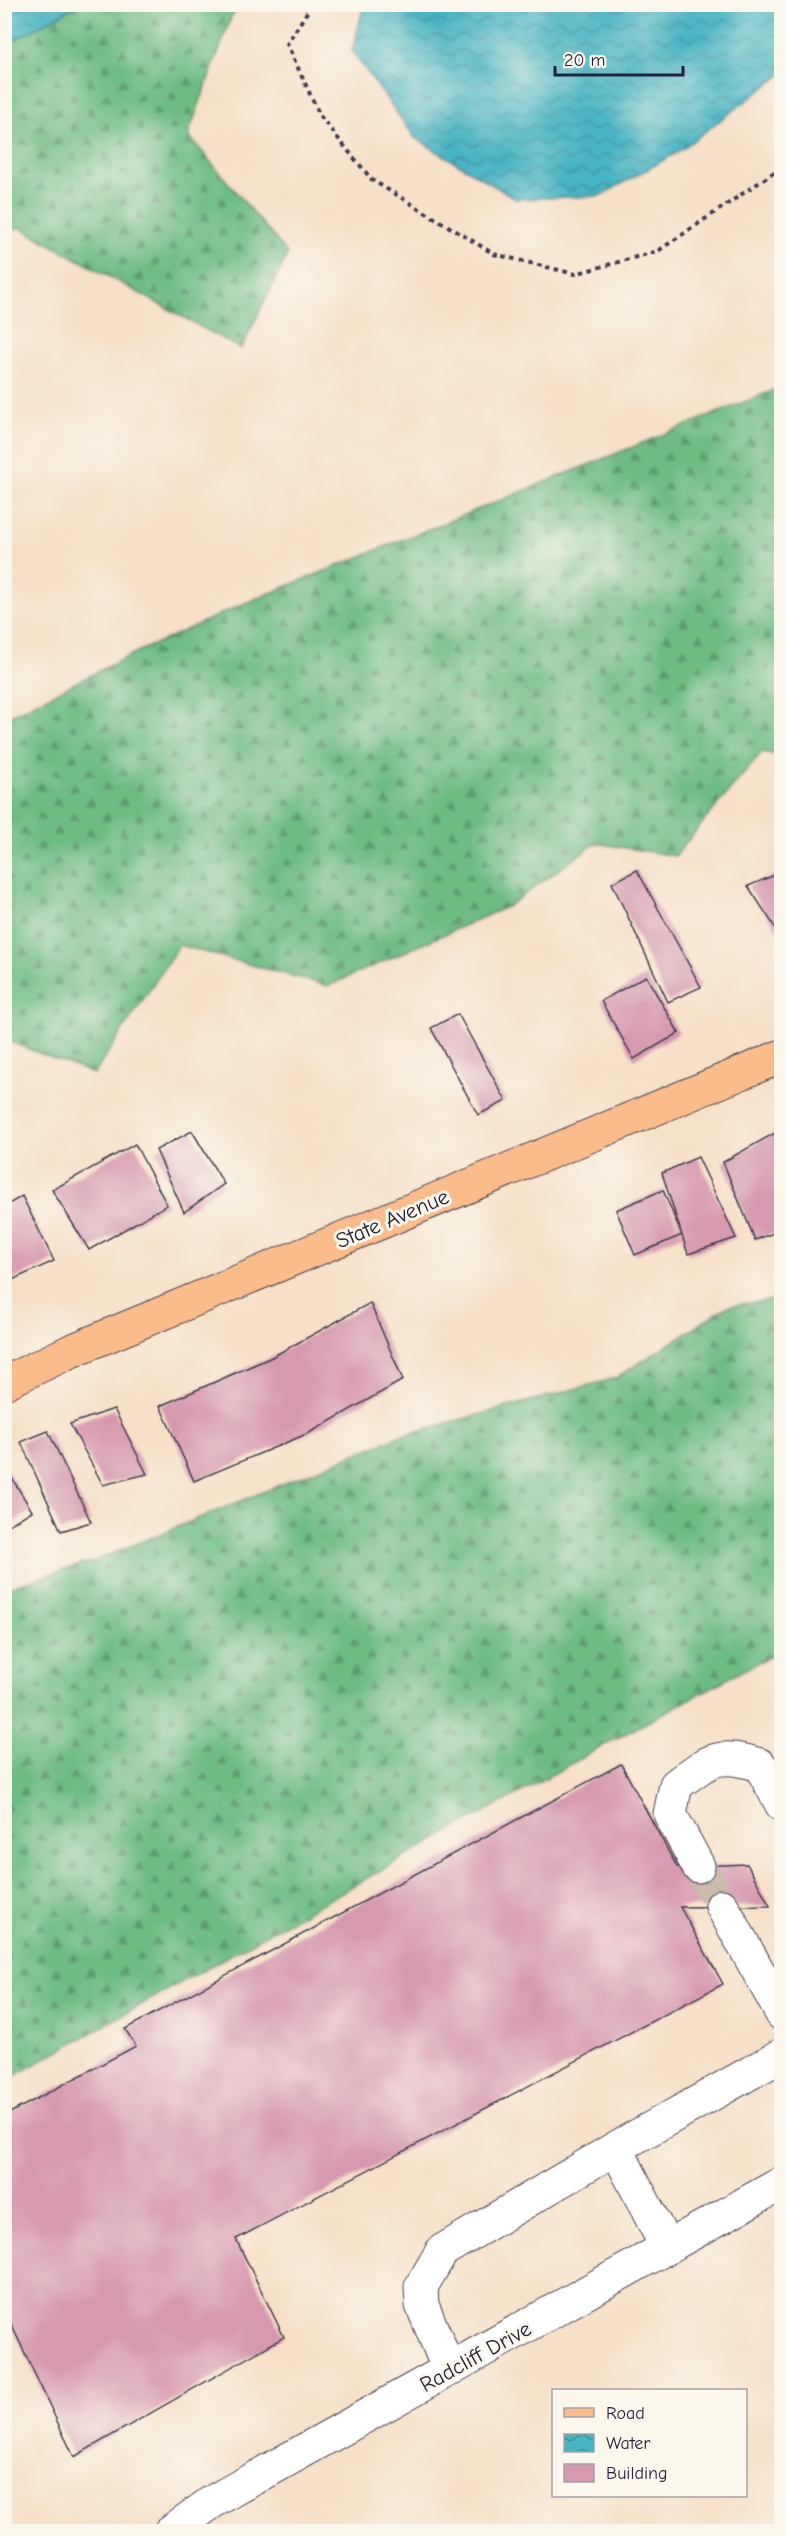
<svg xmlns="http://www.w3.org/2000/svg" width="786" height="2536" font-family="'Comic Neue',sans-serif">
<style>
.forest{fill:url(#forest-firs);stroke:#486e60;stroke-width:1.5}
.water{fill:url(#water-waves);stroke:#346b7e;stroke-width:1.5}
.building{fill:#d699af}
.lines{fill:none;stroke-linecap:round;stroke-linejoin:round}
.minor-tunnel{stroke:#ccbaab;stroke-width:33;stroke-dasharray:33 16;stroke-linecap:butt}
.minor-casing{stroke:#423e50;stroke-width:35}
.major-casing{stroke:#423e50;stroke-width:35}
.path{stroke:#423e50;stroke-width:4;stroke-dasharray:4.5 4.5;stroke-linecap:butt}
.minor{stroke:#fff;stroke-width:33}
.major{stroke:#fabc8b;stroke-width:33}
.labels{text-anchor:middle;stroke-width:6;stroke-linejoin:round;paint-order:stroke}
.street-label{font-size:22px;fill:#22223b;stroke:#fbf7ec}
</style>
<defs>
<pattern id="forest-firs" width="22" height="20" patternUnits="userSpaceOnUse" patternTransform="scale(1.5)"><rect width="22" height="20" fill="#6ebb84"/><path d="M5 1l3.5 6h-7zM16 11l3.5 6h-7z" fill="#5a986d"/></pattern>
<pattern id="water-waves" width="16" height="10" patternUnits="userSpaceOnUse" patternTransform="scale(1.5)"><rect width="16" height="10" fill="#47b4c2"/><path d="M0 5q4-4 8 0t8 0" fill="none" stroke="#3b929f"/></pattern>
</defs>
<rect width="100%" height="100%" fill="#fbf7ec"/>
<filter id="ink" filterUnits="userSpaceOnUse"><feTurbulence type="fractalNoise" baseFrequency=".0167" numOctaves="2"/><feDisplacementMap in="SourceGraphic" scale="12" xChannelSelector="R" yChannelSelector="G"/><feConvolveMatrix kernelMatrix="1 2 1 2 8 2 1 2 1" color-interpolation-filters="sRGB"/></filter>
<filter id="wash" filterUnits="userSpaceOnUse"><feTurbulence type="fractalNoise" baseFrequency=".008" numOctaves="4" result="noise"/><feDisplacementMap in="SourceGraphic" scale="24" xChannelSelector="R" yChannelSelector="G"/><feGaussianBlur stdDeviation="1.35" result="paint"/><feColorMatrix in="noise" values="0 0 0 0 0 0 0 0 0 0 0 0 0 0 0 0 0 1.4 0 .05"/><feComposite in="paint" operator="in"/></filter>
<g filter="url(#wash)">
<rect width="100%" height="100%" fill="#f6e0c7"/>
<!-- forest -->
<path class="forest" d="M78 5H244L232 15 188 135 288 254 241 349 19 227 5 235 4 45Z
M781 387V756L762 752 675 856 596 843 508 906 328 986 179 945 94 1074 5 1040V718L133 654 243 604Z
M781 1299V1650L610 1742 5 2081V1588L97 1560 399 1436 616 1378 728 1306Z"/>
<!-- water -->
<path class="water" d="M5 4H78V5L5 45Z
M364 5H781V75L676 153 600 196 516 199 415 138 352 51Z"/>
<g id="blocks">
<!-- building -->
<path class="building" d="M637 870 701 987 668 1002 612 883Z
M782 872V938L748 886Z
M646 976 679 1033 634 1059 601 1001Z
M458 1014 506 1101 478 1115 431 1028Z
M782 1129V1230L755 1240 723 1162Z
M192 1131 224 1184 184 1212 156 1150Z
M135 1144 167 1205 89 1250 52 1190Z
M698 1157 736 1238 688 1254 662 1173Z
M663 1190 682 1235 635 1255 616 1210Z
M22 1196 54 1261 12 1280 4 1262V1207Z
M370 1303 403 1380 309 1433 194 1481 160 1406 272 1357Z
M114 1409 147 1474 103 1485 70 1424Z
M48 1431 91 1522 61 1531 21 1442Z
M4 1465 32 1511 4 1528Z
M621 1764 677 1867 747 1864 770 1906 680 1907 723 1984 236 2239 284 2337 74 2457 4 2309V2116L136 2046 125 2029Z"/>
</g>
</g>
<g filter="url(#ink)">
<use href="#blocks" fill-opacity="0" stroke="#423e50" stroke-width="1.5"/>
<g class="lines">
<!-- minor-tunnel -->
<path class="minor-tunnel" d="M698 1866 722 1906"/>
<!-- minor casing -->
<g class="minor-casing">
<path id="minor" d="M698 1866 670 1814 676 1785C711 1759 717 1752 760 1765L782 1805
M722 1906 782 2014
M616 2148 667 2248
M449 2370 422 2305 421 2287 442 2251 616 2148 782 2055
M170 2532 212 2502 782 2183"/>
</g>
<!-- major casing -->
<g class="major-casing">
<path id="major" d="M4 1383 71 1351 782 1056"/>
</g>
<!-- path -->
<path class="path" d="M312 4 287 44 320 116 372 180 494 254 575 274 658 251 782 167"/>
<!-- minor -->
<use href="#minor" class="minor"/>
<!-- major -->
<use href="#major" class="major"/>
</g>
</g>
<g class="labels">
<!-- street labels -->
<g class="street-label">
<text transform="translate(392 1218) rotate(-23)" y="8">State Avenue</text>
<text transform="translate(475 2356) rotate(-29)" y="8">Radcliff Drive</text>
</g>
</g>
<!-- margin -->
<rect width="786" height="2536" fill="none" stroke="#fbf7ec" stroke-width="24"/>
<!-- legend -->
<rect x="552" y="2389" width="195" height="108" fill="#fbf7ec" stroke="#a4a2a5" stroke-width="1.5"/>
<rect x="564" y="2408" width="30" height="9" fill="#fabc8b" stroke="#a4a2a5" stroke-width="1.5"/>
<text x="606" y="2419" font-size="18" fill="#22223b">Road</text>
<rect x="564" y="2434" width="30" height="18" fill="url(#water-waves)" stroke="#a4a2a5" stroke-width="1.5"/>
<text x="606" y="2449" font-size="18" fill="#22223b">Water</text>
<rect x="564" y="2464" width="30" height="18" fill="#d699af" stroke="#a4a2a5" stroke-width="1.5"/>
<text x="606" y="2479" font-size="18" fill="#22223b">Building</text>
<!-- scale -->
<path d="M555 66v9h128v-9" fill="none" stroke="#22223b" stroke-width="3"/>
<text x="564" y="66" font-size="18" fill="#22223b" stroke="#fbf7ec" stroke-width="4.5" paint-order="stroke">20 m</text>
</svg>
